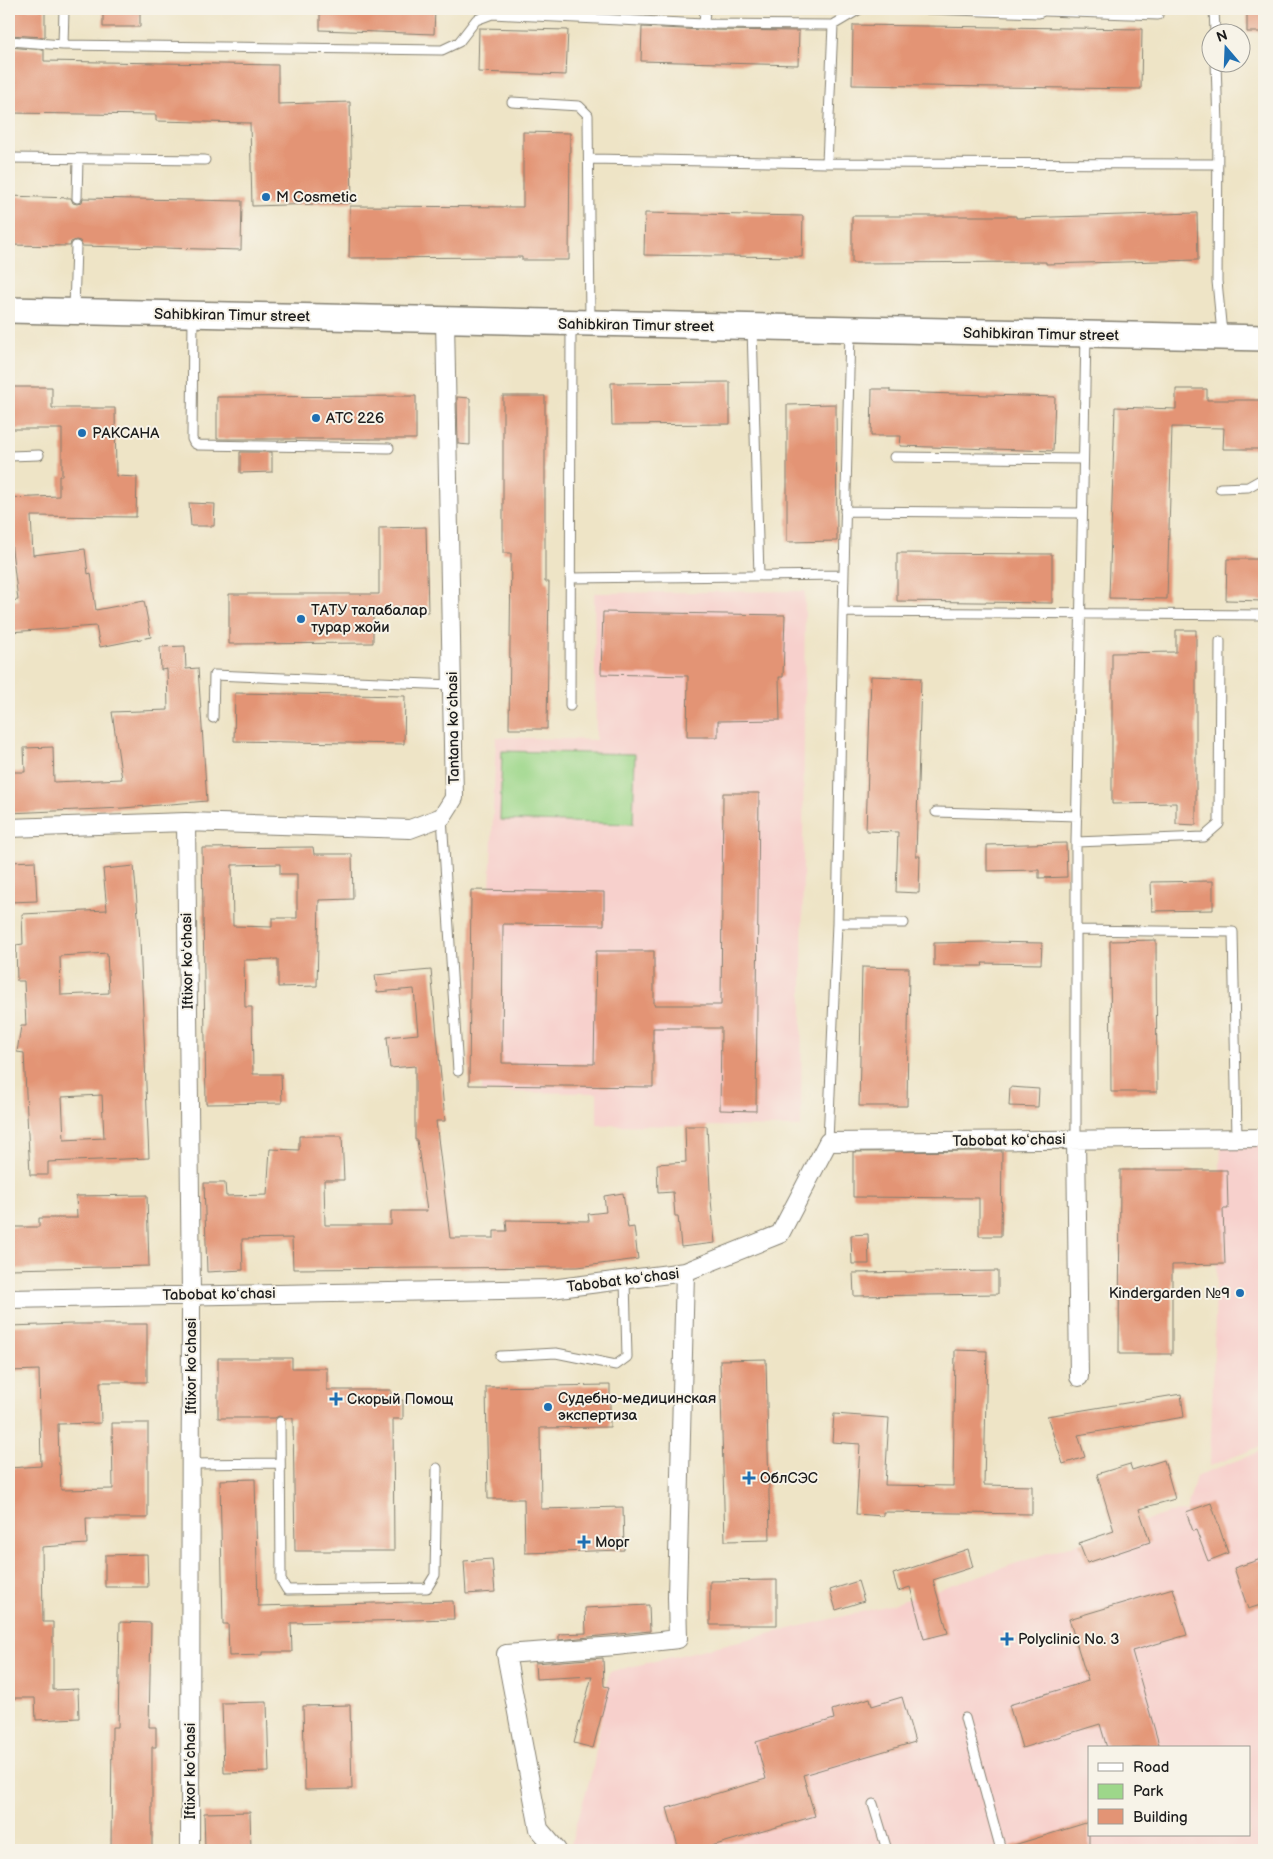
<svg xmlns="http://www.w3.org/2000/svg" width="1273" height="1859" font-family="'Balsamiq Sans',sans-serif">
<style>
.built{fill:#f7d0cc;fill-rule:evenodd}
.green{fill:#9dd78a;stroke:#5c7a53}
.building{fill:#e39475;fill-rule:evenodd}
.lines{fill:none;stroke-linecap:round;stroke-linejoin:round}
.lane-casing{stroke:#858071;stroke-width:11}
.street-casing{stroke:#858071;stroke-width:20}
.secondary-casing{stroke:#858071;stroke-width:28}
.lane{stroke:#fff;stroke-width:9}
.street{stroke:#fff;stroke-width:18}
.secondary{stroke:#fff;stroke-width:25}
.poi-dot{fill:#1f6fb2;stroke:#f7f3e8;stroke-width:2}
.labels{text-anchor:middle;stroke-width:4;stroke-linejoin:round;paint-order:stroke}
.poi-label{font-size:15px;fill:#1c1c1c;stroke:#f7f3e8;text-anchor:start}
.street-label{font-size:15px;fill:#1c1c1c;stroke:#f7f3e8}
</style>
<rect width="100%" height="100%" fill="#f7f3e8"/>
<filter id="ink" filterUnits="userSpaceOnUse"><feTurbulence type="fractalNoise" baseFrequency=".02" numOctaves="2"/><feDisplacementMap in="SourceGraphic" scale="10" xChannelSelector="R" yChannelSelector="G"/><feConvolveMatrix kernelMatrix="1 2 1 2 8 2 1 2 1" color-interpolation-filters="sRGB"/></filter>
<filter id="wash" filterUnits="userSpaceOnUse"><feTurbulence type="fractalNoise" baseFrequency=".0096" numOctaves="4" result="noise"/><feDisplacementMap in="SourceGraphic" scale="20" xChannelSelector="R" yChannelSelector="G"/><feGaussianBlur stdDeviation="1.12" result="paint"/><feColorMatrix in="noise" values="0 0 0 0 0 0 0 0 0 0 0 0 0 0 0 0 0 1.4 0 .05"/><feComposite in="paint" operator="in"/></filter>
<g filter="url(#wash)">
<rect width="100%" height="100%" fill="#eee4c6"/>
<!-- built -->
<path class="built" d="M805 591 801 1127 597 1125V1093L482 1092 496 737 596 740 594 593Z
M1221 1141 1264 1142V1445L1210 1466Z
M1264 1450V1850H576L571 1843 593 1768 609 1672 890 1605 1169 1513 1186 1512 1196 1476ZM1089 1748H1249V1835H1089Z"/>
<!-- green -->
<path class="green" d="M502 751 635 754 633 824 500 820Z"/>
<g id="blocks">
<!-- building -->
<path class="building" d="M9 9H45V37L9 35Z
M103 9H140V27H103Z
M320 9H435L434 34 320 30Z
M1247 9H1264V32H1247Z
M853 25 1142 29 1141 89 852 85Z
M642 27 704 30 799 31 798 65 641 61Z
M479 28 568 30 566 75 478 72Z
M9 47 44 50V61L278 65V104L350 102 352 203 252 206 250 123 156 121V115L9 113Z
M523 132 570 133 569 260H522V257L349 258 350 206 523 207Z
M9 196 71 198 73 203 77 204 82 202 83 198 242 201 241 250 82 246 80 241 76 240 71 242 70 246 9 245Z
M645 213 803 216 802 257 644 255Z
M1197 213 1198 260 1046 264V262L852 263V216H1016V218Z
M730 382V424L612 425 611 383Z
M9 387H52V408H115L116 476 137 477 136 517 31 516 33 555 85 549 88 574 91 573 96 610 144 601 151 637 100 647 96 626 9 632V601L18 600 11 542H9V498L59 496V476H62V429H9Z
M872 389H890V392L1055 397 1053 451 900 446 901 436H871Z
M1176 389H1207V400H1264V449H1223L1224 428 1172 427 1167 599 1109 598 1115 407 1176 409Z
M416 396V439H217V397Z
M503 396H545V582H549L547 729H509L511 553H503Z
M457 397 470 398V445L458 444Z
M836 404 837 541 787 542V405Z
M240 452H272V472L240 473Z
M189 503 215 504 214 526H191Z
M426 527 428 612 373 613V643L229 644V594H379V528Z
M897 553 1052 554V603L897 601Z
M1227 559H1264V601L1226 600Z
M603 612 785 615 783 677H779L780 720 718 721V737H687L688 676 601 674Z
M1176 630H1196V825L1176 824V803L1112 804V653L1176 652Z
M185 646 186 669 198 668 207 801 123 808 9 813V772H25L24 748 53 747 54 782 122 779 112 712 168 710 167 669 161 670 160 647Z
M871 676 921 678 916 856H920L919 893 896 892 898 832 866 831Z
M235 693 405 696 404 744 234 741Z
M723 793H759L756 1111 720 1110 721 1028H653V1087L469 1085 471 890 604 892V925L503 924 502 1063 594 1064 596 951H654V1005H721Z
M1066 843 1067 877 1039 878V870L987 871V845Z
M313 847 314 854H352L353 899 319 900 317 986 278 987V959L244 960 245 1007H252L253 1074H281L282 1103 206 1104 202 848ZM280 864V874H297V918H272V927L233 926 232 865Z
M35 861 37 901 9 902V862Z
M134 866 140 940 149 1158 48 1162V1175H30L24 1053 17 1052 21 1026H26L24 981H17L16 945 23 944 22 914 107 910 103 869ZM107 953 109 993 61 995 60 956ZM102 1095 104 1138 64 1140 62 1097Z
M1213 881V910L1152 911 1151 882Z
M1156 940 1157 1092H1111L1110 941Z
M988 942 1042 943 1041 964 982 963 983 966H934V943Z
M862 967 909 968 907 1106H859Z
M431 970 445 1121H436L450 1238H494V1231H507L506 1220 589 1221 588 1214 606 1212 604 1196 623 1193 628 1228 634 1227 638 1259 578 1267 293 1269 292 1238 242 1239 243 1270 207 1272 204 1183H225L226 1196 267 1195 270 1149 299 1150V1136H342L344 1180H324L325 1225H391V1211H427L417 1140H415V1066L390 1068 387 1037 418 1034 414 989 377 992 375 975Z
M1010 1087 1039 1089 1038 1107 1009 1106Z
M685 1126H707L710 1189 715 1243 681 1247 678 1216H675L673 1192 658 1193 657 1164 686 1162Z
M985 1151H1002L1001 1236H979V1198L853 1197V1152Z
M1120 1170H1227L1228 1209H1223L1225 1264 1172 1265V1354H1119Z
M147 1195 149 1266 9 1269V1227H39V1218H77L76 1196Z
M868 1234 869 1264H852L851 1235Z
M998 1271V1294L854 1296 853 1273Z
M72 1324H147V1382H100L101 1423 58 1424 59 1465H60L61 1490 113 1489 112 1423H148V1518H86L87 1544 42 1547 43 1622H53V1690L78 1689 79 1718 36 1720 35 1698H9V1468L41 1466 39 1370 9 1371V1326Z
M955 1350 987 1351 984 1485 1032 1486V1514L883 1512V1516L856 1514 860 1444 832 1442 834 1414 889 1418 885 1485 953 1486Z
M218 1358H292V1368H327V1390H391V1401L403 1400V1419H393L394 1551H295L293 1418H285L279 1416 275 1418H218Z
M766 1359 770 1540 725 1541 720 1360Z
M610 1385V1427L540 1428 541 1509 623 1507 624 1550 525 1553 524 1499H488L486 1387Z
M1181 1394 1184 1417 1078 1435 1085 1457 1063 1464 1047 1416Z
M1164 1460 1175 1499 1139 1509 1150 1542 1087 1563 1079 1543 1114 1531 1097 1474 1130 1464 1132 1470Z
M255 1479 258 1606 453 1601 454 1619 291 1623 292 1652H262V1655L229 1656 228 1624H223L220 1480Z
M1211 1503 1228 1553 1208 1561 1196 1530 1193 1531 1186 1512Z
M968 1549 973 1567 933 1580 948 1633 924 1639 910 1587 898 1591 893 1574Z
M147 1554 148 1587H105V1555Z
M1264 1558V1604L1248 1609 1234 1568Z
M492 1559 495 1592 466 1594 464 1561Z
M777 1580V1625H710V1581Z
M858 1581 864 1601 836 1610 830 1590Z
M1173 1588 1187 1635 1132 1651 1160 1748H1107L1100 1724 1022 1748 1009 1705 1088 1681 1069 1619Z
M649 1605 650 1631 559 1640V1634L586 1633 585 1608Z
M120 1622 151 1623 149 1727H156V1747H152V1850H111L112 1727H118Z
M603 1658 604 1686 609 1687 593 1748 574 1743 592 1676 536 1679 535 1663Z
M902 1697 915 1742 803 1775 815 1816 698 1850H679L667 1808 766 1779 756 1742 834 1719 832 1710 870 1698 872 1706Z
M267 1702 269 1772 224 1773 222 1703Z
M350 1705 352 1789 305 1790 303 1706Z
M250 1812 251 1850H205L204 1813Z
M1089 1822V1850H1011V1846Z"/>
</g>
</g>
<g filter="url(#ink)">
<use href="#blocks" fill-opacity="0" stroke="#858071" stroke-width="1"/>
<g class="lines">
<!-- lane casing -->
<g class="lane-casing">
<path id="lane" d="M705 9 704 24 833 25 860 9
M927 9 1039 13 1048 9
M1214 9 1215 32
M1045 11 1158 15
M9 41 63 45 64 9
M63 45 442 50 459 42 476 20 492 14 704 24
M1216 62 1218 126 1217 281 1222 334
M512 102 579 106 588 115 590 321
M9 158 205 160
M589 159 827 163 1218 164
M827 163 833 25
M77 198 78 159
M74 309 76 246
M193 314 192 439 194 443 198 445 389 448
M752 327 759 576
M850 331 843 612 1264 615
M9 456 39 455
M894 457 1083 459
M1220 488 1248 487 1264 478
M845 511 1082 513
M570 578 843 575
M843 612 837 923H904
M570 706 571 323
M213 718 214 675 452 685
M936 812 1077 816
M442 817 458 1071
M1076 842 1204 837 1219 824 1220 641
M1076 930 1233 932 1237 1138
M1076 1139V842L1086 335
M828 1142 837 923
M500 1356 556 1353 616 1365 627 1357 625 1280
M280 1422 281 1580 287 1590 427 1588 435 1575 437 1468
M190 1464 280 1463
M965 1718 1001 1850
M873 1804 887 1850"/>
</g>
<!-- street casing -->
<g class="street-casing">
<path id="street" d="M186 822 191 1295 190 1850
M9 828 186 822 410 829 442 817 454 798 445 320
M1076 1139 1079 1377
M9 1299 551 1289 685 1272 780 1234 828 1142 1264 1138
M557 1850 539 1829 506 1654 616 1646 678 1639 677 1597 685 1272"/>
</g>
<!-- secondary casing -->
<g class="secondary-casing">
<path id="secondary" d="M9 310 1264 338"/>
</g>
<!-- lane -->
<use href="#lane" class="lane"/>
<!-- street -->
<use href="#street" class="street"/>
<!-- secondary -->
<use href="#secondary" class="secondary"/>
</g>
</g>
<!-- markers -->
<g class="poi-dot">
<circle cx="266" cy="197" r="5"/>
<circle cx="316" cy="418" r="5"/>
<circle cx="82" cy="433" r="5"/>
<circle cx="301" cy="619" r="5"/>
<circle cx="1240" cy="1293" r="5"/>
<path d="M333.5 1391.5h5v5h5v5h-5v5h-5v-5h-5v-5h5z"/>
<circle cx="548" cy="1407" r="5"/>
<path d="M746.5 1470.5h5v5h5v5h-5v5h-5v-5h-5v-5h5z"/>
<path d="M581.5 1534.5h5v5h5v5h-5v5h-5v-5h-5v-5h5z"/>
<path d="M1004.5 1631.5h5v5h5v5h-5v5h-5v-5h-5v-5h5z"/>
</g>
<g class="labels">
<!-- poi labels -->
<g class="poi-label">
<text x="276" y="202">M Cosmetic</text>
<text x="326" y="423">АТС 226</text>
<text x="92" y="438">РАКСАНА</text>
<text x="311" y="615">ТАТУ талабалар<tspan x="311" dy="17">турар жойи</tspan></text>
<text x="1230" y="1298" text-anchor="end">Kindergarden №9</text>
<text x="558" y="1403">Судебно-медицинская<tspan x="558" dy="17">экспертиза</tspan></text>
<text x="347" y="1404">Скорый Помощ</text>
<text x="760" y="1483">ОблСЭС</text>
<text x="595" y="1547">Морг</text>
<text x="1018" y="1644">Polyclinic No. 3</text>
</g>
<!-- street labels -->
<g class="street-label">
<text transform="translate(232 315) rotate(1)" y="5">Sahibkiran Timur street</text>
<text transform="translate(636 325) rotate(1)" y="5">Sahibkiran Timur street</text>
<text transform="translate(1041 334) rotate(1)" y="5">Sahibkiran Timur street</text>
<text transform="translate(453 728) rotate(-91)" y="5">Tantana koʻchasi</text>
<text transform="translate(187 961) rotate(-91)" y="5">Iftixor koʻchasi</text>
<text transform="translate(1009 1140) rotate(-1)" y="5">Tabobat koʻchasi</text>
<text transform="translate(623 1280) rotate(-7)" y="5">Tabobat koʻchasi</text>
<text transform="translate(219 1294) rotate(-1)" y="5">Tabobat koʻchasi</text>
<text transform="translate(191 1366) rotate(-90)" y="5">Iftixor koʻchasi</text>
<text transform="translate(190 1771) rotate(-90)" y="5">Iftixor koʻchasi</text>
</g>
</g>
<!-- margin -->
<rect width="1273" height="1859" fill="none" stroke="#f7f3e8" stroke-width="30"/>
<!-- legend -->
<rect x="1088" y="1746" width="162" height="90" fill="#f7f3e8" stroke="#9f9d96"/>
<rect x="1098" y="1763" width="25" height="8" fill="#ffffff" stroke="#9f9d96"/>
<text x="1133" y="1772" font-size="15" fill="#1c1c1c">Road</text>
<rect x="1098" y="1784" width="25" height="15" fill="#9dd78a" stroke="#9f9d96"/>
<text x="1133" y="1796" font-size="15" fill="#1c1c1c">Park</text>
<rect x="1098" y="1809" width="25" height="15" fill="#e39475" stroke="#9f9d96"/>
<text x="1133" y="1822" font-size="15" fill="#1c1c1c">Building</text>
<!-- north arrow -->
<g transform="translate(1226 48) rotate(341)"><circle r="24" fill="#f7f3e8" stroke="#9f9d96"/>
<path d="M0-4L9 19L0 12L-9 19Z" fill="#1f6fb2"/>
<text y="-8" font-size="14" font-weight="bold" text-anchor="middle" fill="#1c1c1c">N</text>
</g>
</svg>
